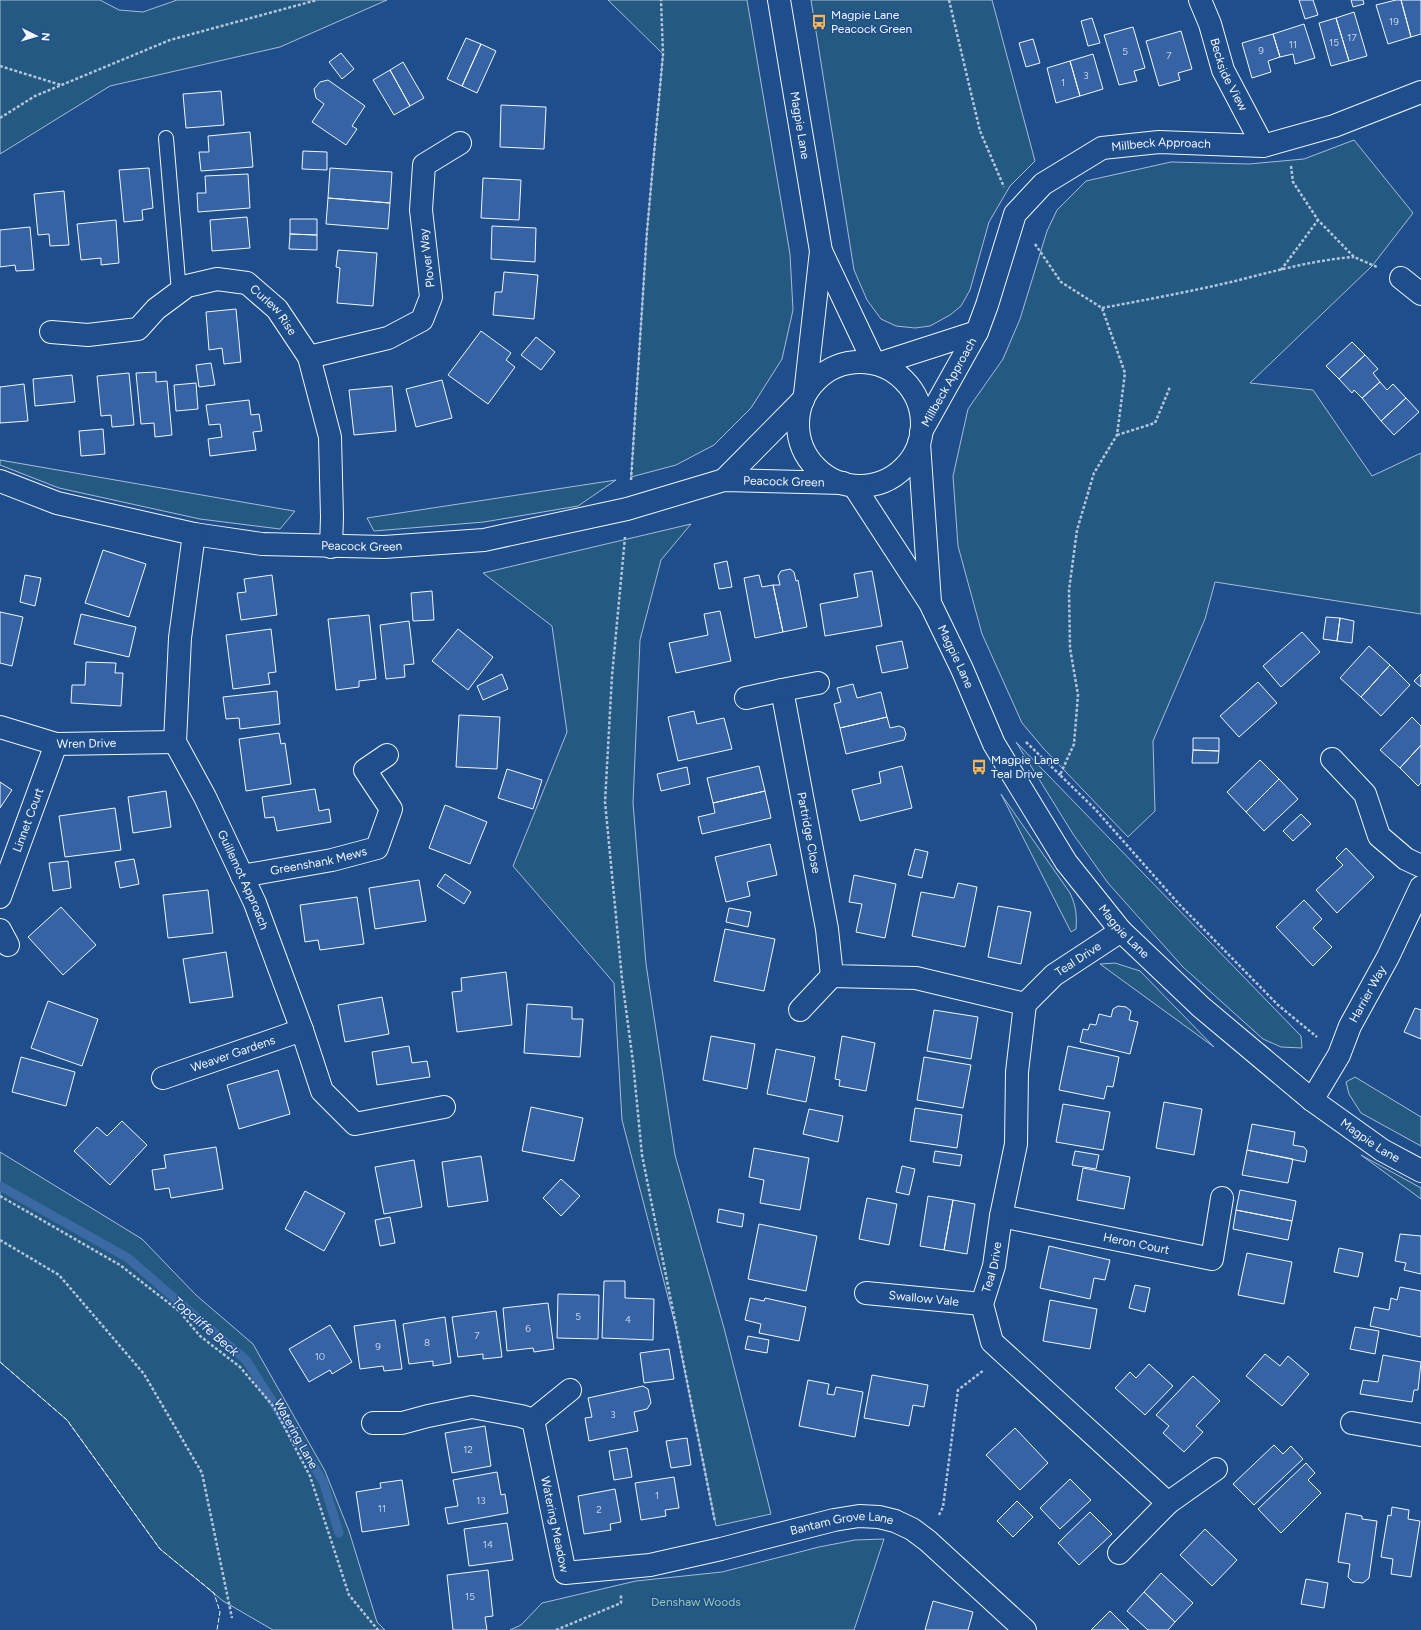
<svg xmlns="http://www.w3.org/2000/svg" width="1421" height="1630" font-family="Figtree,sans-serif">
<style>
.green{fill:#245a82;stroke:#a8bbd7}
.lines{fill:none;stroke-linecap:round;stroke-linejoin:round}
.stream{stroke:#3b69a3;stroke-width:9}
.building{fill:#3563a3;stroke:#f2f6ff}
.lane-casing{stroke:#f2f6ff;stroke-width:16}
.street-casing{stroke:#f2f6ff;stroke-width:24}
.secondary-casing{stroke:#f2f6ff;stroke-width:24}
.path{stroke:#b3c4dc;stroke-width:2.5;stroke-dasharray:3 2;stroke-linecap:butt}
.lane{stroke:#1f4e8c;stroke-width:14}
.street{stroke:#1f4e8c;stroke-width:22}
.secondary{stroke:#1f4e8c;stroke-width:22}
.fence{stroke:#f2f6ff;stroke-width:1;stroke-dasharray:5 2;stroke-linecap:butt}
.labels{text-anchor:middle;stroke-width:3;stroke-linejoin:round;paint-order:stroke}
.number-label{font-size:10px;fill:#c3d1e8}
.poi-label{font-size:12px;fill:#f2f6ff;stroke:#1f4e8c;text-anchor:start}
.street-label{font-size:12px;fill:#f2f6ff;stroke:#1f4e8c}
.park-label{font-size:12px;fill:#97c8a6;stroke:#1f4e8c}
.water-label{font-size:13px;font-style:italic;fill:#f2f6ff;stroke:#1f4e8c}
</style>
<rect width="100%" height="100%" fill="#1f4e8c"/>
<!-- green -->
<path class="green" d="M0 0H100L119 10 143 12 177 0H387L280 47 110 86 0 154Z
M608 0H747L790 254 793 310 782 359 751 408 714 445 676 465 631 477 647 231 663 54Z
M811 0H992L1035 161 1010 186 989 222 970 290 961 306 950 315 930 326 915 328 896 326 881 319 867 300 854 270Z
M1354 140 1413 213 1372 266 1250 383 1313 390 1372 476 1421 453V614L1215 582 1205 619 1153 741 1155 811 1128 837 1044 749 1022 723 982 634 958 546 953 476 968 409 1003 359 1020 319 1047 231 1057 210 1086 181 1171 162 1249 164 1304 159Z
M0 460 294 511H295L280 529 200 519 59 488 0 465Z
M616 480 578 506 484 522 374 531 367 518Z
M691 524 661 560 640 640 633 803 646 964 675 1155 724 1328 771 1514 716 1526 676 1328 622 1120 614 983 513 866 567 732 552 626 483 573Z
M1016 742 1301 1036 1302 1048 1281 1047 1263 1039 1183 967 1108 883 1073 834Z
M1001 794 1070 893C1076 906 1077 915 1076 929L1071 932Z
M1115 963 1140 971 1214 1047 1100 964Z
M1355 1077 1421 1117V1146L1361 1113 1349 1094 1346 1082Z
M0 1152 142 1239 196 1295 253 1344 325 1471 349 1531 377 1622 385 1630H273L223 1601 160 1549 67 1420 0 1362Z
M1361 1155 1421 1188V1199Z
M884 1539 854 1630H510L521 1625 542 1603 636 1581 722 1572 819 1547 855 1540Z"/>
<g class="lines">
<!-- stream -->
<path class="stream" d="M0 1186 128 1258 246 1360 323 1481 339 1533"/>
</g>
<!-- building -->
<path class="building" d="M1299 0H1313L1318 15 1305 19Z
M1351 0H1363L1364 4 1353 7Z
M1396 0H1401L1411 37 1388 44 1376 5Z
M1401 0H1421V34L1411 37Z
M1354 12 1367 56 1349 61 1336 18Z
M1092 18 1100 43 1088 46 1081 21Z
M1336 18 1349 61 1331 66 1319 23Z
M1304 24 1315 58 1295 64 1293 54 1280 57 1273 34Z
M1133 27 1145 68 1134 71 1137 81 1119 85 1104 35Z
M1181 31 1192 69 1178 73 1180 80 1159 86 1146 41Z
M1273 34 1280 57 1268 61 1271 72 1252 78 1242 43Z
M466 38 481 44 462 86 447 79Z
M1033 39 1040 63 1026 67 1019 43Z
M481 44 496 51 477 93 462 86Z
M341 53 354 69 342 79 329 62Z
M1093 54 1103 89 1080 96 1070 61Z
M1070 61 1080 96 1056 103 1047 68Z
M403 62 424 98 410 106 390 70Z
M390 70 410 106 394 115 373 80Z
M328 80 365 106 352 126 357 129 346 145 312 122 324 104 316 98 314 89 320 82Z
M221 91 224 125 186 128 183 94Z
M501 105 546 107 544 149 500 147Z
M250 132 253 167 201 171 199 152H209L208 136Z
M303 151 327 152V170L302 169Z
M149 168 153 208 142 210 143 220 124 222 119 170Z
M330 168 392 172 390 203 328 198Z
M248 174 250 208 198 212 197 193H206L205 176Z
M483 178 521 180 519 220 481 218Z
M64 191 69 245 50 246 49 234 38 235 34 194Z
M328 198 390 203 388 229 326 224Z
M247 217 250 248 212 251 210 220Z
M290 219H317V235L290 234Z
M116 220 119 263 101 265V258L81 260 77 224Z
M492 226 536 228 535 262 491 259Z
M30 227 34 270 16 271 15 265 0 267V230Z
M290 234 317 235V250L289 249Z
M338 250 377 253 373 306 337 303 340 268 336 267Z
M504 272 538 275 534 319 493 315 495 292H502Z
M236 309 241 362 224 364 222 348 209 350 206 312Z
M481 331 511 353 506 360 515 367 488 404 448 375Z
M536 337 555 352 541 370 521 355Z
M1352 342 1365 355 1339 379 1326 366Z
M1365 355 1378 369 1373 373 1380 382 1362 398 1354 390 1352 393 1339 379Z
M211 363 215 385 199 387 196 365Z
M156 372V382L167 381 172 435 155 437 154 423 141 424 136 373Z
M129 373 134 425 112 427 111 415 101 416 97 376Z
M72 375 75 402 35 406 33 379Z
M442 380 452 418 416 427 406 389Z
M1380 382 1387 390 1393 384 1406 398 1381 421 1362 398Z
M196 383 198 409 176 411 174 385Z
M24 384 28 421 0 423V387Z
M392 386 396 431 354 435 349 390Z
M1406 398 1419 412 1394 435 1381 421Z
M249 400 251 415 259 414 262 431 253 432 256 450 210 456 208 439 222 437 220 424 209 425 206 405Z
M103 429 105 454 81 456 79 431Z
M103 550 146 564 129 617 85 603Z
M727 561 732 587 719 589 714 564Z
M790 569 794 572 796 581 798 580 807 627 783 632 773 585H780L778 576 781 571Z
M872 571 882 626 825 636 820 604 858 597 854 574Z
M25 575 41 578 35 606 20 602Z
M272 575 277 615 241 620 237 593 246 592 244 579Z
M759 575 762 587 773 585 783 632 755 638 744 578Z
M432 591 434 620 413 621 411 593Z
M720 611 731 661 676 673 669 643 708 635 704 614Z
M0 612 23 617 12 666 0 663Z
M81 614 136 627 129 657 74 644Z
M369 615 376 679 359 681V687L336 690 328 619Z
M1326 617 1340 618 1337 641 1323 639Z
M1340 618 1354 621 1352 643 1337 641Z
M409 621 414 664 404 665 405 677 386 679 380 625Z
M271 629 276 672 268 673 270 684 233 689 226 635Z
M458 629 493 657 468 690 432 661Z
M1302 632 1320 652 1281 687 1263 666Z
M902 641 908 668 882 673 876 646Z
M1369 646 1390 665 1361 697 1340 678Z
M86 662 116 663 115 673H123L121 706 71 703 72 685H85Z
M1390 665 1410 685 1381 716 1361 697Z
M502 674 508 689 483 700 477 686Z
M1421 674V687L1414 681Z
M1258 682 1277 703 1239 737 1220 716Z
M853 684 857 698 881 692 887 717 840 728 834 704 841 702 837 688Z
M277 691 280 724 240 729 239 718 226 719 223 697Z
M694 711 697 724 724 718 732 749 678 761 668 717Z
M459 715 500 717 497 769 456 767Z
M887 717 890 728 899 726 904 728 906 734 904 740 846 754 840 728Z
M1412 717 1421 726V745L1400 768 1380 750Z
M279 733 281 744 285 743 291 784 246 791 239 739Z
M1193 738H1219V751L1193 750Z
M1421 745V783L1418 786 1400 768Z
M1193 750 1219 751 1218 763H1192Z
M1260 760 1279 779 1246 812 1227 792Z
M759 766 765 791 713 803 707 778Z
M902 766 912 808 860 821 852 790 881 783 879 772Z
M687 767 690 784 661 791 657 774Z
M507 769 542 780 533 809 498 798Z
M1279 779 1298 799 1264 831 1246 812Z
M0 782 12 790 0 808Z
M315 789 319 811 329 809 331 822 277 831 274 817 265 818 262 797Z
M166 791 171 827 133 833 128 797Z
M765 791 771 818 702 834 698 817 715 813 713 803Z
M445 805 487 822 470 864 429 848Z
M115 808 121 850 65 857 59 816Z
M1301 814 1311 824 1293 841 1283 831Z
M770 844 777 875 747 882 750 896 726 902 715 857Z
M1346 848 1374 877 1337 913 1316 890 1343 865 1336 858Z
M915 849 928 852 922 878 908 875Z
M134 859 139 884 120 888 115 862Z
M68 861 71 888 53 891 49 863Z
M445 874 471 892 464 904 437 886Z
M854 875 896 884 885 938 856 932 862 904 849 902Z
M419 880 426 921 375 929 369 888Z
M958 883 977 887 965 947 912 936 921 892 954 898Z
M208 890 213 933 168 938 163 895Z
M357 897 364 944 320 950 318 940 305 942 300 905Z
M1304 900 1322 919 1313 928 1332 947 1313 966 1276 927Z
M998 906 1031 912 1021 964 988 957Z
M61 907 96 945 63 975 28 937Z
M729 908 751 912 748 927 726 922Z
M725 929 775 939 764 991 714 981Z
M226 952 233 997 190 1003 183 959Z
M506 972 512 1025 457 1032 452 992 462 991 461 978Z
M382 997 389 1034 345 1042 338 1005Z
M48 1001 98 1019 82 1066 31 1048Z
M527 1004 572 1007V1019H583L580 1057 524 1053Z
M1118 1006 1126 1007 1131 1011 1129 1020 1138 1022 1130 1054 1080 1042 1083 1029 1088 1030 1090 1024 1096 1025 1099 1014 1111 1017 1113 1009Z
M1415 1008 1421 1010V1039L1404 1032Z
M934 1010 978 1017 971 1059 927 1051Z
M711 1036 755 1044 747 1089 703 1080Z
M842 1036 875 1043 866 1091 839 1086 840 1080 835 1079Z
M409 1046 412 1063 427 1061 430 1077 377 1085 372 1052Z
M1068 1046 1119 1057 1113 1087 1107 1086 1104 1099 1059 1090Z
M776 1049 815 1057 806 1102 767 1094Z
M21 1057 75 1072 66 1106 12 1092Z
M924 1057 971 1065 963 1108 917 1100Z
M278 1070 290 1114 239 1129 227 1085Z
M1164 1102 1202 1109 1194 1155 1156 1148Z
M1063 1104 1110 1112 1103 1150 1056 1142Z
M531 1107 583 1118 574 1161 522 1151Z
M915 1108 962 1115 957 1148 910 1141Z
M809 1109 843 1116 838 1142 803 1134Z
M122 1121 147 1145 110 1185 74 1151 97 1127 107 1136Z
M1252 1124 1295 1132 1293 1145 1304 1147 1307 1151 1305 1162 1247 1150Z
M216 1147 223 1189 171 1198 169 1188 155 1190 152 1170 166 1168 164 1155Z
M754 1148 809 1158 800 1210 760 1203 764 1180 749 1177Z
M1247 1150 1293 1159 1288 1183 1242 1175Z
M935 1151 962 1155 960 1166 933 1162Z
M1075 1151 1099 1155 1096 1169 1072 1165Z
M481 1156 488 1201 448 1207 442 1162Z
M414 1160 422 1207 384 1214 375 1167Z
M902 1166 915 1169 909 1195 896 1192Z
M1083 1168 1130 1177 1124 1209 1077 1200Z
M561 1179 580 1196 561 1216 543 1198Z
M1240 1190 1296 1201 1292 1221 1236 1210Z
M305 1191 345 1213 324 1251 285 1229Z
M928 1196 953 1200 944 1250 920 1246Z
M867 1198 897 1204 889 1245 859 1239Z
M953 1200 975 1204 967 1254 944 1250Z
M719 1209 744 1214 742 1227 717 1222Z
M1236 1210 1292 1221 1288 1240 1233 1229Z
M390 1217 395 1243 380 1246 375 1220Z
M759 1224 817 1236 806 1291 748 1279Z
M1400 1234 1421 1236V1274L1404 1270 1406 1263 1395 1261Z
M1049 1246 1110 1260 1105 1280 1094 1278 1090 1299 1040 1288Z
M1339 1248 1363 1253 1358 1277 1334 1272Z
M1247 1253 1292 1262 1284 1304 1238 1295Z
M604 1281H625V1298L654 1299 653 1340 602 1338Z
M1135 1285 1150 1288 1145 1312 1129 1308Z
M1400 1287 1421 1291V1337L1370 1326 1374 1307 1389 1310 1391 1298 1397 1300Z
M558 1294 599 1295 598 1339 557 1338Z
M750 1298 764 1301 765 1298 806 1307 799 1341 759 1333 761 1324 745 1320Z
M1050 1300 1097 1309 1090 1349 1043 1341Z
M548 1303 554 1349 534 1352 533 1348 507 1351 503 1308Z
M496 1311 502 1357 483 1359V1354L458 1357 452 1317Z
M445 1317 451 1363 433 1366V1361L409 1364 403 1324Z
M395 1320 402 1369 384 1371 383 1366 360 1369 354 1326Z
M330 1325 352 1362 332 1374 330 1370 309 1382 289 1349Z
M1355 1327 1379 1331 1375 1354 1350 1349Z
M748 1336 769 1340 767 1353 745 1349Z
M669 1349 674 1379 644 1383 640 1353Z
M1265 1354 1280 1366 1288 1356 1309 1374 1282 1406 1246 1376Z
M1383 1355 1421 1362 1418 1390H1414L1412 1402 1360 1394 1363 1380 1378 1382Z
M1149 1364 1173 1386 1145 1415 1115 1388 1130 1372 1136 1378Z
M872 1375 928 1385 924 1407 913 1405 909 1426 864 1418Z
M1193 1376 1220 1401 1196 1426 1203 1432 1184 1452 1163 1433 1169 1426 1156 1415Z
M808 1380 829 1384 827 1394 834 1395 836 1387 863 1392 855 1437 799 1426Z
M643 1386 648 1389 651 1403 647 1409 634 1412 638 1431 589 1441 585 1418 592 1417 588 1398Z
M485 1426 491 1466 452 1473 445 1433Z
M1015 1428 1048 1463 1020 1490 986 1455Z
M687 1438 691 1465 671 1468 666 1441Z
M1274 1445 1283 1454 1291 1446 1303 1459 1254 1505 1233 1484Z
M627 1448 632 1477 614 1480 609 1451Z
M1306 1463 1315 1473 1308 1480 1321 1493 1281 1533 1258 1509Z
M497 1472 501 1495 505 1494 508 1513 448 1524 445 1508 458 1506 453 1480Z
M674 1477 679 1508 665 1510 666 1516 641 1520 635 1483Z
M1070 1479 1091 1500 1060 1529 1040 1508Z
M402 1480 409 1525 362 1532 356 1492 381 1488 380 1483Z
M615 1489 621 1522 610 1524 611 1530 584 1534 578 1496Z
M1017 1501 1033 1517 1013 1537 997 1521Z
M1392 1507 1409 1510 1408 1519 1420 1521 1411 1577 1391 1574 1393 1559 1381 1557 1388 1515 1391 1516Z
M1090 1512 1112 1534 1079 1565 1058 1543Z
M1346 1513 1362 1516V1519L1377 1521 1369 1578 1363 1583 1353 1582 1348 1577 1350 1564 1338 1562Z
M507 1523 513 1560 469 1566 464 1529Z
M1205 1529 1237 1560 1212 1586 1180 1555Z
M488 1570 493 1616 485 1617 487 1630H453L447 1575Z
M1161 1573 1193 1603 1175 1622 1144 1592Z
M1306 1579 1328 1583 1324 1608 1301 1604Z
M1144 1592 1175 1622 1168 1630H1148L1127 1611Z
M933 1601 973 1612 968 1630H925Z
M1110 1611 1129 1630H1091Z"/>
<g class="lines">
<!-- lane casing -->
<g class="lane-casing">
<path id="lane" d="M166 138 179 292"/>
</g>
<!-- street casing -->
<g class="street-casing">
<g id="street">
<path id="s1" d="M1200 0 1210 24 1223 70 1263 146"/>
<path d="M1401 278 1421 294"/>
<path id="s2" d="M51 332 88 335 138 329 156 309 187 286 217 279 247 283 277 309 309 357 330 437 332 517 331 547"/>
<path d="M309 357 388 338 422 320 431 297 421 210 424 165 460 143"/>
<path d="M878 364 977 332"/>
<path id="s3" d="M921 432 977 332 987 305 1015 214 1043 184 1102 148 1159 142 1263 146 1334 126 1421 92"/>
<path d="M724 480 803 400"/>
<path id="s4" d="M0 481 57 503 194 534 262 544 384 547 484 540 627 509 724 480 843 483"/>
<path id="s5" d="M194 534 180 638 175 742 205 797 255 903 302 1030 322 1091 355 1124 444 1107"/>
<path id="s6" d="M818 683 782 690 827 929 832 976 916 978 1025 1004"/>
<path d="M746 698 782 690"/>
<path id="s7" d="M0 727 56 744 175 742"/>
<path d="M1332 759 1365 794 1379 836 1406 859 1421 866"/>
<path id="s8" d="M242 876 332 860 377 848 391 809 365 770 387 755"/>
<path id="s9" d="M0 897 56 744"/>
<path d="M0 930 8 945"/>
<path d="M800 1010 832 976"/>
<path id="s10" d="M163 1078 302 1030"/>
<path id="s11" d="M1312 1100 1339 1055 1350 1026 1388 957 1421 887"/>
<path id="s12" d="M1001 1216 1212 1259 1222 1198"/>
<path id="s13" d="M866 1293 982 1304"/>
<path d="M533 1420 570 1390"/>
<path id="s14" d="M373 1423H402L428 1416 472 1407 521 1416 533 1420 565 1573 650 1565 721 1549 834 1520 859 1516 879 1517 895 1521 912 1529 928 1541 1025 1630"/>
<path d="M1352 1423 1421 1435"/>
<path d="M1168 1503 1216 1469"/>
<path id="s15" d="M1119 1553 1168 1503 992 1342 982 1304 994 1266 1001 1216 1016 1144 1017 1072 1025 1004 1054 975 1121 931"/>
</g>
</g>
<!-- secondary casing -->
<g class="secondary-casing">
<g id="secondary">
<path id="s16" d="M779 0 821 251 874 363"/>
<circle cx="860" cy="424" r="62"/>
<path d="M805 394 821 251"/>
<path d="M919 443 930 602"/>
<path id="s17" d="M854 486 930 603 962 669 994 744 1066 862 1121 931 1201 1007 1312 1100 1382 1150 1421 1171"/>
</g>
</g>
<!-- path -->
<path class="path" d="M949 0 980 131 1004 187
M0 66 61 85
M0 118 35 96 170 40 317 0
M1291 166 1293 182 1318 220 1354 257 1377 267
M1035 244 1061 282 1102 308 1125 373 1117 435 1094 473 1077 530 1069 590 1070 648 1078 695 1074 744 1060 775 1094 808 1178 903 1278 1005 1317 1037
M1281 270 1318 220
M1102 308C1145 300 1188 292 1231 282 1272 272 1312 260 1354 257
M1117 435 1155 423 1170 387
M631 480 647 231 663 54 661 0
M625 537 612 676 605 802 622 979 633 1062 642 1155 715 1522
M1026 742 1060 775
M0 1196 120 1265 179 1311 200 1336 240 1367 274 1407 310 1476 349 1595 378 1630
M0 1240 59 1275 144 1374 202 1473 232 1618
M939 1515 943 1507 958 1390 984 1370
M556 1630 621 1603V1594"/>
<!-- lane -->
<use href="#lane" class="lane"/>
<!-- street -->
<use href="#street" class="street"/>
<!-- secondary -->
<use href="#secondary" class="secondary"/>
<!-- fence -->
<path class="fence" d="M0 1362 67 1420 160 1549 214 1593 220 1612 217 1630"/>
</g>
<!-- icons -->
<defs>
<g id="bus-bare" transform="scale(1.2)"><path d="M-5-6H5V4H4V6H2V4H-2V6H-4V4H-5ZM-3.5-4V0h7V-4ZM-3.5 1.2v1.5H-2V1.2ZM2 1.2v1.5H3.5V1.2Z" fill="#ffb74d" stroke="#1f4e8c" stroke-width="2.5" paint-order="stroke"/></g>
</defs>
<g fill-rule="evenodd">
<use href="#bus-bare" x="819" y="22"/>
<use href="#bus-bare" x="979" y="767"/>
</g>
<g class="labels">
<!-- number labels -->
<g class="number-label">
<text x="1394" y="25">19</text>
<text x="1352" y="41">17</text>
<text x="1334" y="46">15</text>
<text x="1293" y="48">11</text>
<text x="1261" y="54">9</text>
<text x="1125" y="55">5</text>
<text x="1169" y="59">7</text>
<text x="1086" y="79">3</text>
<text x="1063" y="86">1</text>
<text x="578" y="1320">5</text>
<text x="628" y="1323">4</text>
<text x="528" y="1332">6</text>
<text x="477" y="1339">7</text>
<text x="427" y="1346">8</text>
<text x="378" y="1350">9</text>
<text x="320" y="1360">10</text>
<text x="613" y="1418">3</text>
<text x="468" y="1453">12</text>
<text x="657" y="1499">1</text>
<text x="481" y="1504">13</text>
<text x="382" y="1512">11</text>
<text x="599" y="1513">2</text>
<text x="488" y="1548">14</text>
<text x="470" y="1600">15</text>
</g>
<!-- poi labels -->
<g class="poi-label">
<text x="831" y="19">Magpie Lane<tspan x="831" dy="14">Peacock Green</tspan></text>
<text x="991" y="764">Magpie Lane<tspan x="991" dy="14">Teal Drive</tspan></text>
</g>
<!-- street labels -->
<g class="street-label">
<text dy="4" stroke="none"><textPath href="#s1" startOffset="80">Beckside View</textPath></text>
<text dy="4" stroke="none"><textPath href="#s16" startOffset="127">Magpie Lane</textPath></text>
<text dy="4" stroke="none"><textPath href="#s3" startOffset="408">Millbeck Approach</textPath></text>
<text transform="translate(427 258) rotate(-97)" y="4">Plover Way</text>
<text dy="4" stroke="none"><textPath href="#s2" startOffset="252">Curlew Rise</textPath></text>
<text dy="4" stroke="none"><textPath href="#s3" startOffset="57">Millbeck Approach</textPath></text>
<text dy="4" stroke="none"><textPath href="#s4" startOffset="800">Peacock Green</textPath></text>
<text dy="4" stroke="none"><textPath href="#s4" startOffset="370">Peacock Green</textPath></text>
<text dy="4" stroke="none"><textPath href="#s17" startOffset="199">Magpie Lane</textPath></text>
<text dy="4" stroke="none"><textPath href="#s7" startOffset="89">Wren Drive</textPath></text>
<text dy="4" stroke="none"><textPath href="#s9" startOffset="82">Linnet Court</textPath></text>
<text dy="4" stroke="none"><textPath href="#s6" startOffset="182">Partridge Close</textPath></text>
<text dy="4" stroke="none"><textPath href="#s8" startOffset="78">Greenshank Mews</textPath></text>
<text dy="4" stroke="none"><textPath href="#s5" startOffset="363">Guillemot Approach</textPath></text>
<text dy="4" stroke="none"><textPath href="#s17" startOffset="523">Magpie Lane</textPath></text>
<text dy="4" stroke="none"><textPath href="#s15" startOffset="722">Teal Drive</textPath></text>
<text dy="4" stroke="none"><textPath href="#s11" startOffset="120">Harrier Way</textPath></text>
<text dy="4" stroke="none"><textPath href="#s10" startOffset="74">Weaver Gardens</textPath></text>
<text dy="4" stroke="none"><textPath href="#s17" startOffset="847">Magpie Lane</textPath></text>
<text dy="4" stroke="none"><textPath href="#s12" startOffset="138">Heron Court</textPath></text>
<text dy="4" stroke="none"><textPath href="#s15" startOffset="386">Teal Drive</textPath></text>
<text dy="4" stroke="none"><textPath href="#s13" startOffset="58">Swallow Vale</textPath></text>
<text transform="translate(296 1434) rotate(61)" y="4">Watering Lane</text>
<text dy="4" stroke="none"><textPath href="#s14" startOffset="270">Watering Meadow</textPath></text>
<text dy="4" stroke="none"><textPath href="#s14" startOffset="602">Bantam Grove Lane</textPath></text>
</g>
<!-- park labels -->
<g class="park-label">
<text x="696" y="1606">Denshaw Woods</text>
</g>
<!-- water labels -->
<g class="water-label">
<text transform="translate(206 1326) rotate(41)" y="5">Topcliffe Beck</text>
</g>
</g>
<!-- north arrow -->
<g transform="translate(36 36) rotate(95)" stroke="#1f4e8c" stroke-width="3" paint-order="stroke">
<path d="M0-3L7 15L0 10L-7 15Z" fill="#f2f6ff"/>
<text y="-6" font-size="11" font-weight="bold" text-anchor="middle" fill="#f2f6ff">N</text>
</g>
</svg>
